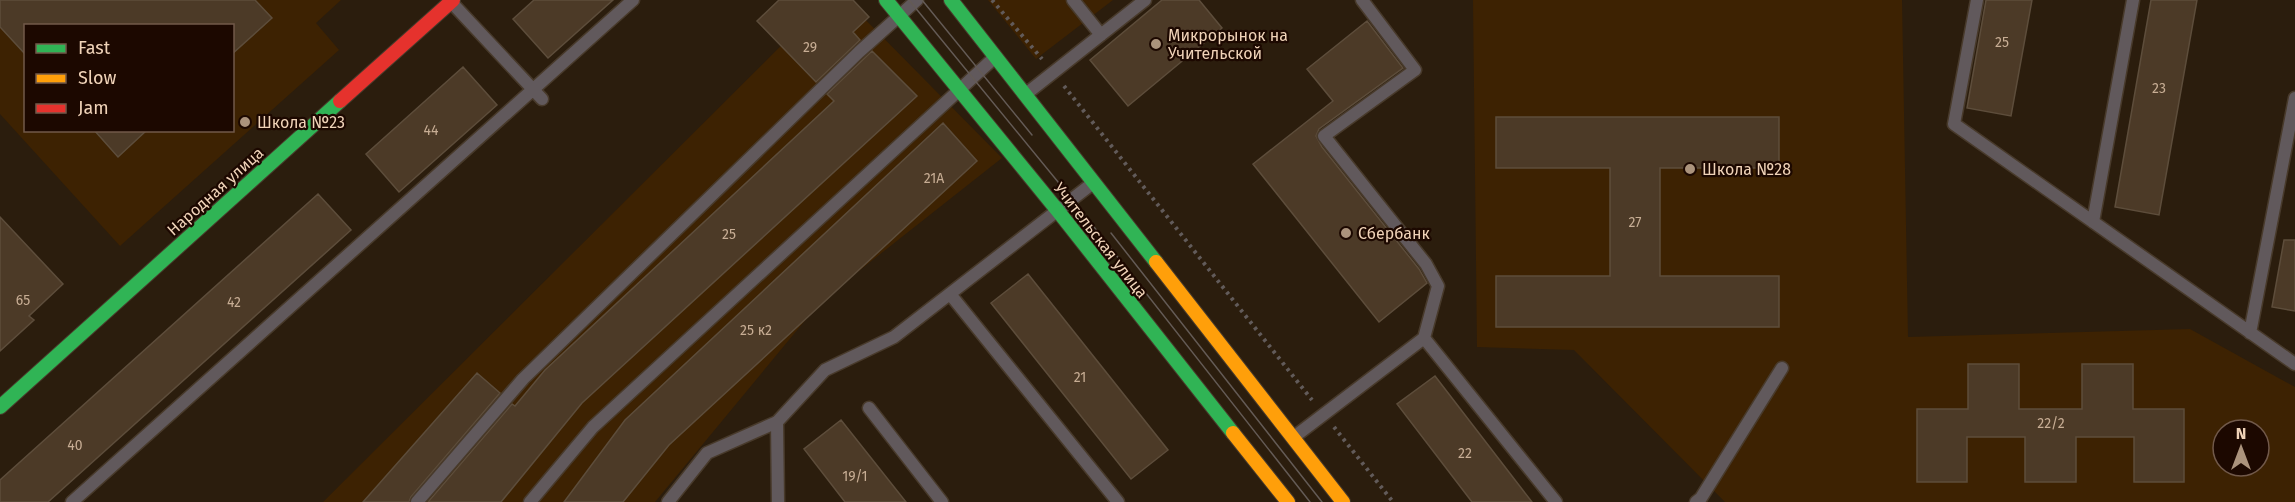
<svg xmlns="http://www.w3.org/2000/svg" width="2295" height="502" font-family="'Fira Sans',sans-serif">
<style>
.built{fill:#3d2202;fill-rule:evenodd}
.building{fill:#4c3a27;stroke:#5d4d3b;stroke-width:1.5}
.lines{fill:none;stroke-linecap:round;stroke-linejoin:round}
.lane-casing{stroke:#483a2b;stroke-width:15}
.fast-casing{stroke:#483a2b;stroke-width:16}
.slow-casing{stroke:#483a2b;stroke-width:16}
.jam-casing{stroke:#483a2b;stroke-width:16}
.path{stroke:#625b5a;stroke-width:4;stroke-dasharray:3 4.5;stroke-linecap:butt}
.lane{stroke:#61595c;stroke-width:12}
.fast{stroke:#30b455;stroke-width:14}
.slow{stroke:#ff9f0a;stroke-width:14}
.jam{stroke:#e5322d;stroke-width:14}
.tram{stroke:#645b56;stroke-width:1.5}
.poi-dot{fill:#ab937c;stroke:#1c0800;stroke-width:2}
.labels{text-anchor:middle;stroke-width:4.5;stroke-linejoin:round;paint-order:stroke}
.number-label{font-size:14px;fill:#c7ad94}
.poi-label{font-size:16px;fill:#f0d3b8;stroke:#1c0800;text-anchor:start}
.street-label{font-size:16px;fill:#f0d3b8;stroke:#1c0800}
</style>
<rect width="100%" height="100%" fill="#2b1d0d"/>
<!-- built -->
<path class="built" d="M0 0H341L316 23 339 50 120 246 0 114ZM26 26H232V130H26Z
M827 0H846L1002 158 822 300 655 502H323Z
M988 0H1113L1036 59Z
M1473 0H1902L1908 337 2190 329 2295 387V502H1725L1574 350 1477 347ZM2223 430H2259V466H2223Z"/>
<!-- building -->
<path class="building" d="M0 0H255L272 18 232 54V26H26V55L0 27Z
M534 0H613L548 58 513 19Z
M779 0H853L869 17 853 32 860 40 816 82 757 21Z
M1162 0H1199L1222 28 1128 106 1090 60Z
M1986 0H2032L2011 116 1967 108Z
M2151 0H2197L2159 215 2115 207Z
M1367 21 1403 68 1319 129 1316 136 1322 147 1419 269 1427 283 1379 322 1253 164 1333 101 1307 69Z
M872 51 917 96 582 403 501 502H428L512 404 515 406 545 370 834 101 827 94Z
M463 67 497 105 399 192 366 154Z
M1496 117H1779V168H1660V276H1779V327H1496V276H1610V168H1496Z
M943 123 977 161 669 445 623 502H564L625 420Z
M94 130H147L118 157Z
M318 194 351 230 48 502H0V480Z
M0 217 63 284 29 316 34 320 0 351Z
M2284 240H2295V311L2272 307Z
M1028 274 1168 450 1131 479 991 303Z
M1968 364H2019V409H2082V364H2133V409H2184V482H2134V437H2076V482H2025V437H1967V482H1917V409H1968Z
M477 373 500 393 411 497 409 502H363Z
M1435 376 1532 502H1472L1397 404Z
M841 420 906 502H845L804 449Z"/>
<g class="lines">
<!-- lane casing -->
<g class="lane-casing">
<path id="lane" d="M1073 0 1101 35
M1362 0 1415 70 1324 136 1426 264 1438 286 1424 338
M1977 0 1954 124 2295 364
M452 3 542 99
M1026 94 1145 0
M2093 222 2133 0
M950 294 1118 502
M2250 333 2295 98
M869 408 942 502
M1294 437 1424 338 1556 502
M72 502 633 0
M417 502 523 379 859 52 917 0
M530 502 593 427 994 58
M668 502 707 453 777 422
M778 502 777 422 825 370 894 337 1093 183
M1696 502 1701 498 1782 368"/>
</g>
<!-- fast casing -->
<g class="fast-casing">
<path id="fast" d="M886 0 1058 211 1233 433
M951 0 1156 262
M0 407 340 101"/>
</g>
<!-- slow casing -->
<g class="slow-casing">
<path id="slow" d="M1156 262 1343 502
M1233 433 1288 502"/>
</g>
<!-- jam casing -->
<g class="jam-casing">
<path id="jam" d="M340 101 453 0"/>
</g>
<!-- path -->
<path class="path" d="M992 0 1042 59
M1064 86 1312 400
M1334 427 1393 502"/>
<!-- lane -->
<use href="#lane" class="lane"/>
<!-- fast -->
<use href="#fast" class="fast"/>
<!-- slow -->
<use href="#slow" class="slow"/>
<!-- jam -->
<use href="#jam" class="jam"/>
<!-- tram -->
<path class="tram" d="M909 0 1072 199 1310 502
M922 0 1032 135
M1111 233 1322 502"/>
</g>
<!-- markers -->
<g class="poi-dot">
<circle cx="1156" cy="44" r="6"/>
<circle cx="245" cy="122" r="6"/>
<circle cx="1690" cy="169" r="6"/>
<circle cx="1346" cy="233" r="6"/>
</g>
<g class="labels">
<!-- number labels -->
<g class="number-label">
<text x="2002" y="47">25</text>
<text x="810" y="52">29</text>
<text x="2159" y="93">23</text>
<text x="431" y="135">44</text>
<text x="934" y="183">21А</text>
<text x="1635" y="227">27</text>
<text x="729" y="239">25</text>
<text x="23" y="305">65</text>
<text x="234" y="307">42</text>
<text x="756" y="335">25 к2</text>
<text x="1080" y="382">21</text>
<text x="2051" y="428">22/2</text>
<text x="75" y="450">40</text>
<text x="1465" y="458">22</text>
<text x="855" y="481">19/1</text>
</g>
<!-- poi labels -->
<g class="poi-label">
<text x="1168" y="41">Микрорынок на<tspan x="1168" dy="18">Учительской</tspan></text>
<text x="257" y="128">Школа №23</text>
<text x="1702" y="175">Школа №28</text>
<text x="1358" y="239">Сбербанк</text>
</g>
<!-- street labels -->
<g class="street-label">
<text transform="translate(215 191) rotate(-42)" y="6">Народная улица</text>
<text transform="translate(1101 240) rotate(52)" y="6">Учительская улица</text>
</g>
</g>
<!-- legend -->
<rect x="24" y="24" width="210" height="108" fill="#1c0800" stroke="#71594a" stroke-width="1.5"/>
<rect x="36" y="44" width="30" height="9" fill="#30b455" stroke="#71594a" stroke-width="1.5"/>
<text x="78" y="54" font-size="18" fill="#f0d3b8">Fast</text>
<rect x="36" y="74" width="30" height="9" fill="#ff9f0a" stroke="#71594a" stroke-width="1.5"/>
<text x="78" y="84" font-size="18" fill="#f0d3b8">Slow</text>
<rect x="36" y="104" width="30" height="9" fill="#e5322d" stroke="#71594a" stroke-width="1.5"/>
<text x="78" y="114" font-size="18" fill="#f0d3b8">Jam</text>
<!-- north arrow -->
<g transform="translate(2241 448)"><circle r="28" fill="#1c0800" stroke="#71594a" stroke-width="1.5"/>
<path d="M0-4.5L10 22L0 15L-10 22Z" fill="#ab937c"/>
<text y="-9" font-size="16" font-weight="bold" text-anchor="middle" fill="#f0d3b8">N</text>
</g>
</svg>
